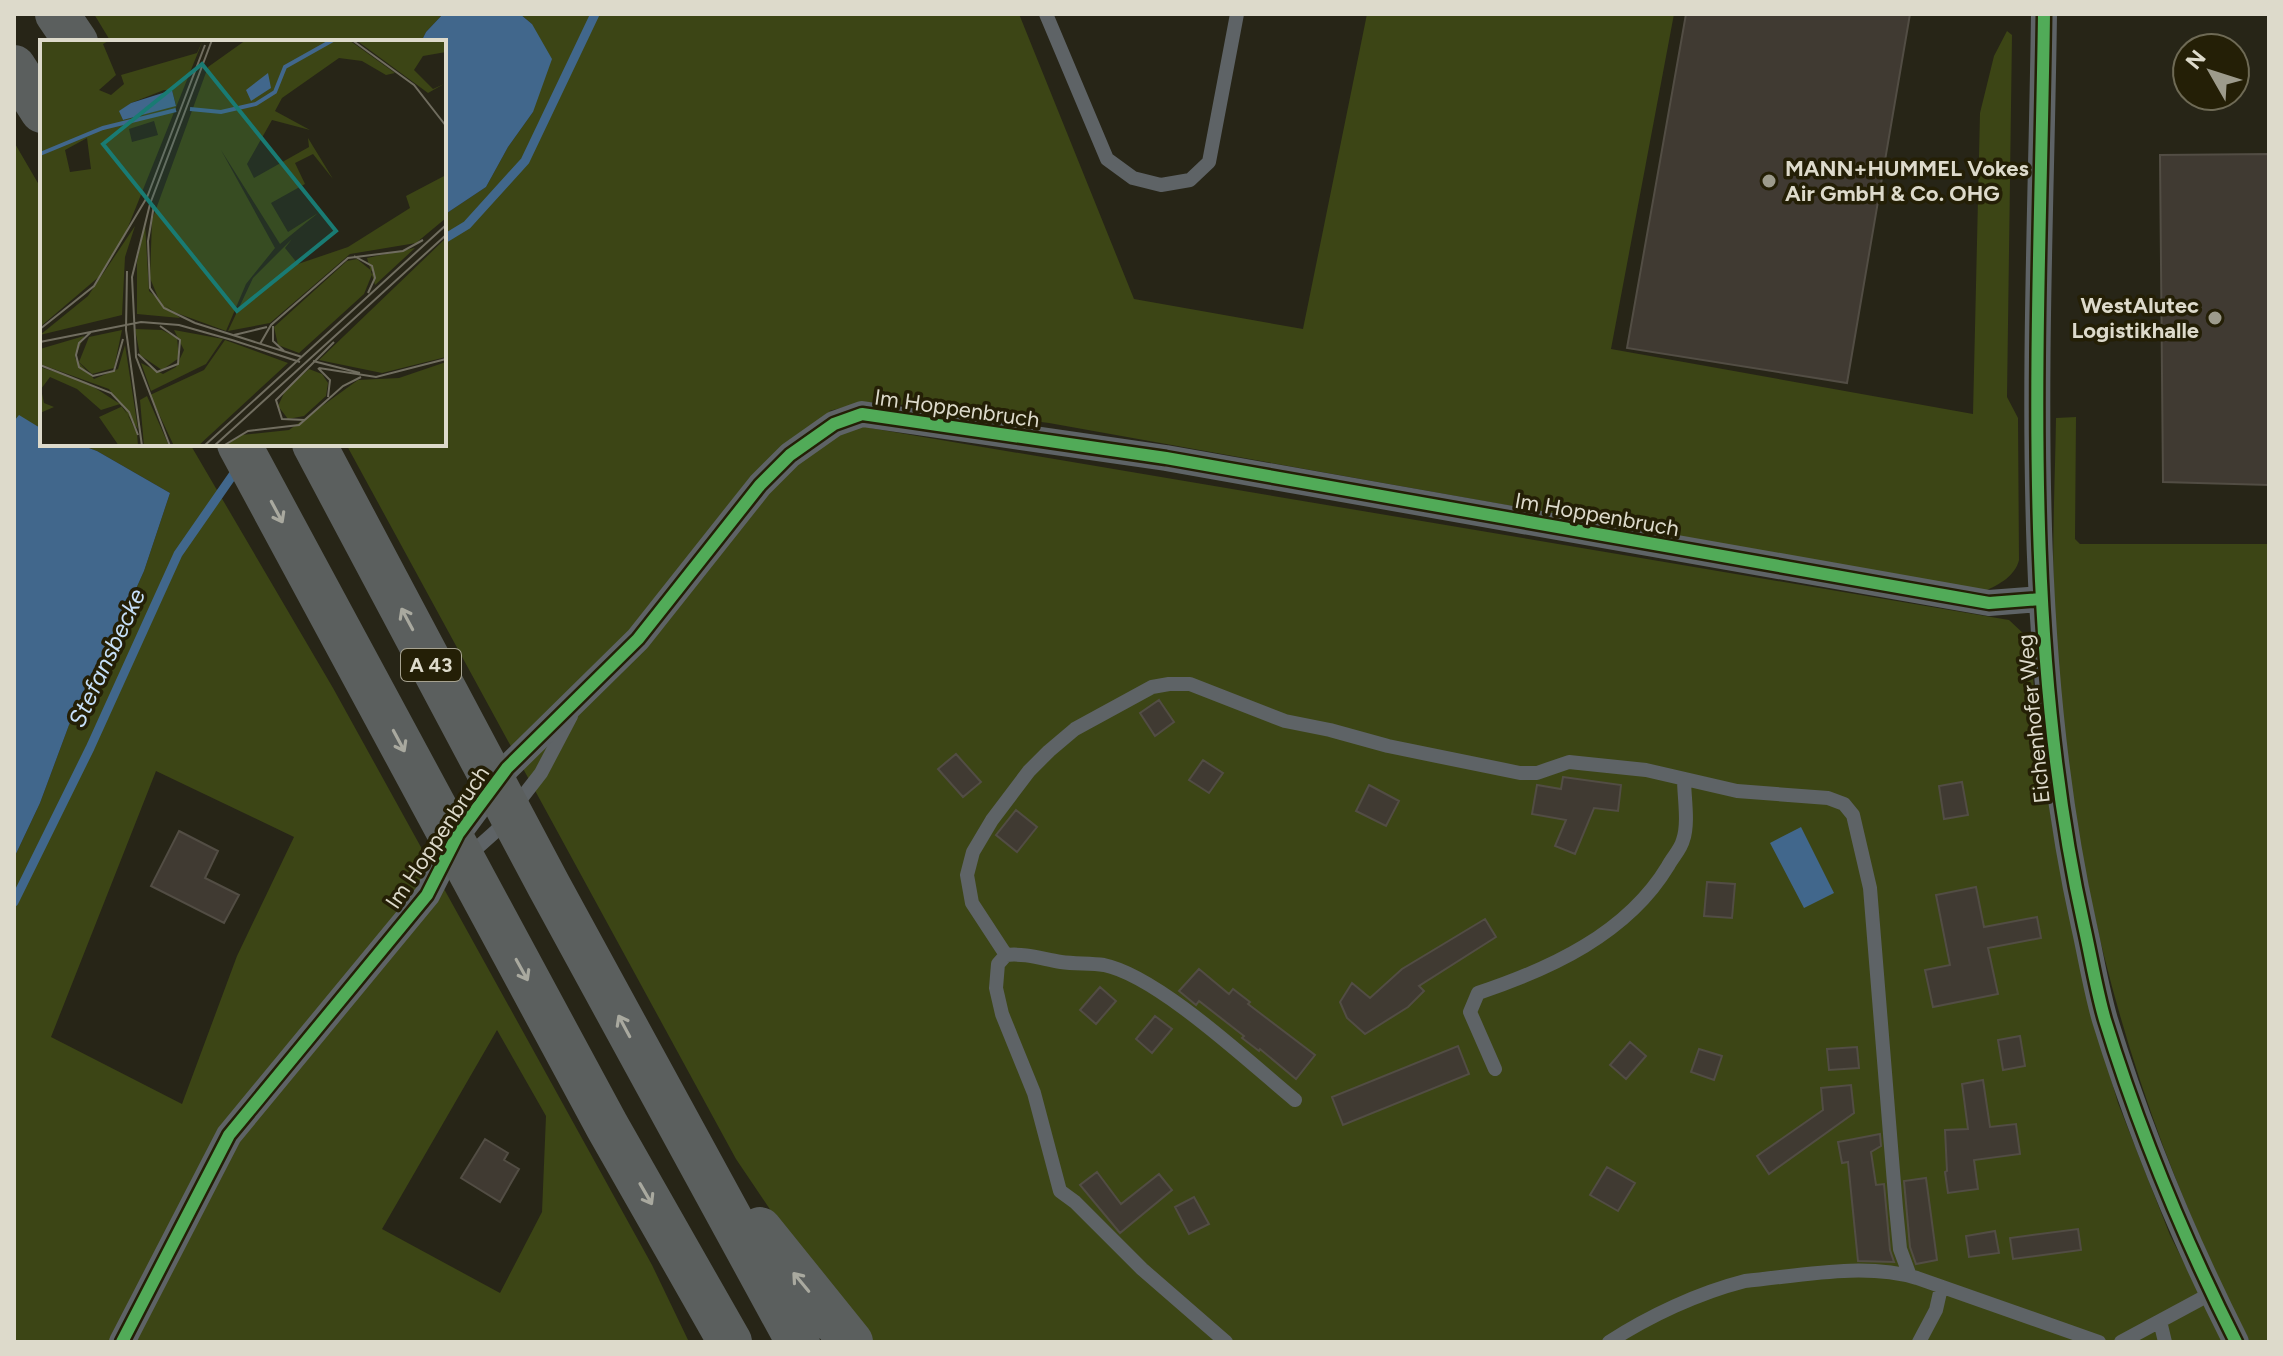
<svg xmlns="http://www.w3.org/2000/svg" width="2283" height="1356" font-family="Figtree,sans-serif">
<style>
.green{fill:#3c4515;fill-rule:evenodd}
.water{fill:#41678c}
.lines{fill:none;stroke-linecap:round;stroke-linejoin:round}
.stream{stroke:#41678c;stroke-width:9}
.building{fill:#403a32;stroke:#524d44;stroke-width:2}
.service{stroke:#5e6366;stroke-width:14}
.minor{stroke:#5e6366;stroke-width:26}
.motorway{stroke:#5b5f5e;stroke-width:44}
.cycleway-casing{stroke:#241f06;stroke-width:17}
.cycleway{stroke:#51ab58;stroke-width:12}
.oneway{stroke:#a9a99f}
.poi-dot{fill:#9d9b8c;stroke:#241f06;stroke-width:3}
.labels{text-anchor:middle;stroke-width:7;stroke-linejoin:round;paint-order:stroke}
.shield{fill:#241f06;stroke:#a6a290;stroke-width:2}
.shield-label{font-size:20px;font-weight:bold;fill:#dddacb}
.poi-label{font-size:22px;font-weight:bold;fill:#dddacb;stroke:#241f06;text-anchor:start}
.street-label{font-size:22px;fill:#dddacb;stroke:#241f06}
.water-label{font-size:24px;font-style:italic;fill:#c6dff9;stroke:#241f06}
.inset-river{fill:none;stroke:#41678c;stroke-width:4}
.inset-road{fill:none;stroke:#706d5f;stroke-width:2}
.view{fill:#197b73;fill-opacity:0.15;stroke:#197b73;stroke-width:4}
.inset-edge{fill:none;stroke:#dddacb;stroke-width:4}
</style>
<rect width="100%" height="100%" fill="#272517"/>
<!-- green -->
<path class="green" d="M94 14H443L426 32 421 42H111Z
M520 14H1019L1134 299 1303 329 1367 14H1674L1611 349 1973 414 1980 113 1994 56 2007 31 2012 35 2007 397 2018 418 2019 560C2015 576 2000 584 1985 591L1049 423 918 406 865 402 829 411 870 428 2009 620 2025 635 2030 648 2040 748 2053 830 2094 1020 2118 1103 2170 1235 2224 1342H868L829 1297 736 1159 346 444H444V215L486 187 508 147 533 112 532 24Z
M14 142 42 190V429L19 416 14 421Z
M2076 417 2075 539 2080 544H2269V1342H2250C2135 1119 2067 875 2055 624 2051 555 2055 486 2056 418Z
M78 444H190L333 688 652 1265 689 1342H14V858L40 803 69 725 104 660 144 571 170 493 97 451ZM156 771 294 837 237 956 182 1104 51 1037ZM497 1030 546 1116 542 1212 500 1293 382 1229Z"/>
<!-- water -->
<path class="water" d="M443 14H520L532 24 552 59 533 112 508 147 486 187 444 215V42H421L426 32Z
M19 415 42 429V444H78L97 451 170 493 144 571 104 660 69 725 40 803 14 858V421Z
M1801 827 1834 893 1804 908 1770 843Z"/>
<g class="lines">
<!-- stream -->
<path class="stream" d="M444 239 467 225 525 161 595 14
M14 902 90 748 178 554 237 469"/>
</g>
<!-- building -->
<path class="building" d="M1686 14H1910L1847 383 1627 348Z
M2269 154V485L2163 482 2160 155Z
M1159 700 1174 722 1155 736 1140 713Z
M956 754 981 782 963 797 938 769Z
M1203 760 1223 773 1209 793 1189 780Z
M1563 777 1621 785 1618 811 1594 808 1575 854 1555 846 1566 820 1532 814 1537 785 1561 789Z
M1962 782 1968 815 1944 819 1939 786Z
M1369 785 1399 801 1386 826 1356 811Z
M1016 810 1037 827 1017 852 996 835Z
M179 831 218 851 205 878 239 895 224 923 151 886Z
M1707 882 1735 884 1732 918 1704 916Z
M1976 887 1984 927 2037 917 2041 938 1988 948 1998 994 1933 1007 1925 970 1950 965 1936 895Z
M1485 919 1496 937 1419 986 1424 991 1408 1007 1365 1034 1347 1018 1340 1002 1352 983 1370 998 1402 969Z
M1199 969 1229 994 1233 989 1250 1002 1248 1004 1315 1055 1296 1079 1260 1049 1259 1051 1242 1038 1244 1036 1199 1001 1196 1005 1179 991Z
M1100 987 1116 1001 1096 1024 1080 1010Z
M1155 1016 1172 1029 1152 1053 1136 1039Z
M2020 1036 2025 1066 2003 1070 1998 1040Z
M1630 1042 1646 1056 1626 1079 1610 1065Z
M1458 1046 1469 1074 1343 1125 1332 1097Z
M1857 1047 1859 1068 1829 1070 1827 1049Z
M1699 1049 1722 1056 1714 1080 1691 1072Z
M1983 1080 1990 1127 2016 1124 2020 1154 1974 1160 1978 1189 1948 1193 1945 1172 1947 1171 1945 1130 1968 1129 1962 1084Z
M1851 1085 1854 1113 1769 1174 1757 1156 1823 1110 1821 1088Z
M1880 1134 1881 1146 1871 1152 1876 1185 1884 1184 1890 1250 1894 1262 1858 1261 1848 1162 1842 1163 1838 1142Z
M485 1139 508 1153 504 1160 519 1169 500 1202 461 1178Z
M1607 1167 1635 1183 1618 1211 1590 1195Z
M1097 1172 1121 1204 1159 1174 1172 1190 1120 1233 1080 1185Z
M1926 1178 1937 1260 1916 1264 1910 1247 1904 1181Z
M1194 1197 1209 1224 1189 1234 1175 1207Z
M2078 1229 2081 1250 2013 1259 2010 1238Z
M1995 1231 1999 1253 1969 1257 1966 1236Z"/>
<g class="lines">
<!-- service -->
<path class="service" d="M1046 14 1107 159 1133 178 1161 185 1190 180 1209 162 1237 14
M468 856 496 831 541 773 571 716
M1006 955 972 903 967 875 973 852 992 820 1029 771 1049 751 1075 729 1152 687 1169 684H1190L1285 721 1330 730 1388 746 1520 773H1537L1569 762 1646 770 1737 791 1828 798 1844 804 1853 815 1870 888 1896 1208 1900 1249 1910 1276
M1495 1069 1470 1012 1478 993C1550 969 1627 934 1668 866 1672 858 1681 849 1683 840 1689 823 1684 797 1684 779
M2160 1321 2165 1342
M1226 1342 1142 1269 1075 1202 1060 1191 1034 1093 1002 1014 996 988 998 964 1006 955C1026 953 1042 959 1061 962 1075 964 1090 963 1104 965 1158 976 1250 1063 1295 1100
M1609 1342C1649 1316 1698 1293 1745 1281 1799 1276 1864 1262 1917 1278L2099 1342
M1919 1342 1936 1310 1941 1288
M2121 1342 2212 1293"/>
<!-- minor -->
<path class="minor" d="M2044 14C2040 315 2018 631 2084 926 2091 957 2096 989 2105 1020 2139 1130 2184 1239 2236 1342
M122 1342 229 1135 427 895 458 834 507 768 638 639 760 485 790 455 834 424 862 414 1166 458 1989 603 2041 599"/>
<!-- motorway -->
<path class="motorway" d="M57 14 76 42
M14 67 42 111
M239 444 607 1126 730 1342
M314 444 549 886 798 1342
M760 1229 851 1342"/>
<!-- cycleway casing -->
<g class="cycleway-casing">
<path id="cycleway" d="M2044 14C2040 315 2018 631 2084 926 2091 957 2096 989 2105 1020 2139 1130 2184 1239 2236 1342
M122 1342 229 1135 427 895 458 834 507 768 638 639 760 485 790 455 834 424 862 414 1166 458 1989 603 2041 599"/>
</g>
<!-- cycleway -->
<use href="#cycleway" class="cycleway"/>
</g>
<!-- one-way arrows -->
<defs><path id="oneway-shaft" d="M-6 0H5M1.5-3L5.5 0L1.5 3" fill="none" stroke-width="1.6" stroke-linecap="round" stroke-linejoin="round" transform="scale(2)"/></defs>
<g class="oneway">
<use href="#oneway-shaft" transform="translate(277 512) rotate(62)"/>
<use href="#oneway-shaft" transform="translate(407 619) rotate(-118)"/>
<use href="#oneway-shaft" transform="translate(399 741) rotate(62)"/>
<use href="#oneway-shaft" transform="translate(522 970) rotate(61)"/>
<use href="#oneway-shaft" transform="translate(624 1026) rotate(-118)"/>
<use href="#oneway-shaft" transform="translate(646 1194) rotate(60)"/>
<use href="#oneway-shaft" transform="translate(801 1282) rotate(-130)"/>
</g>
<!-- markers -->
<g class="poi-dot">
<circle cx="1769" cy="181" r="8"/>
<circle cx="2215" cy="318" r="8"/>
</g>
<g class="labels">
<!-- shield labels -->
<rect class="shield" x="401" y="649" width="60" height="32" rx="6"/>
<g class="shield-label">
<text x="431" y="672">A 43</text>
</g>
<!-- poi labels -->
<g class="poi-label">
<text x="1785" y="176">MANN+HUMMEL Vokes<tspan x="1785" dy="25">Air GmbH &amp; Co. OHG</tspan></text>
<text x="2199" y="313" text-anchor="end">WestAlutec<tspan x="2199" dy="25">Logistikhalle</tspan></text>
</g>
<!-- street labels -->
<g class="street-label">
<text transform="translate(957 408) rotate(8)" y="8">Im Hoppenbruch</text>
<text transform="translate(1597 514) rotate(10)" y="8">Im Hoppenbruch</text>
<text transform="translate(2033 719) rotate(-96)" y="8">Eichenhofer Weg</text>
<text transform="translate(437 837) rotate(-56)" y="8">Im Hoppenbruch</text>
</g>
<!-- water labels -->
<g class="water-label">
<text transform="translate(107 658) rotate(-65)" y="8">Stefansbecke</text>
</g>
</g>
<!-- overview -->
<g transform="translate(40 40)">
<rect width="406" height="406" fill="#272517"/>
<path d="M0 0H70L63 4 76 35 59 50 71 55 84 44 81 35 157 13 163 0 84 197 61 235 0 287ZM124 50H132L136 65 83 80 80 72 91 63ZM114 81 118 95 92 102 89 89ZM47 98 51 129 30 132 25 110ZM206 0H309L355 33 346 35 322 21 299 18 242 58 235 71 270 90 232 80 207 124 214 138 269 107 268 98 293 139 273 114 255 123 265 144 231 163 248 192 278 173 240 204 181 110 235 208 206 244 186 291 134 272 119 260 110 238 112 180 168 27ZM316 0H406V12L383 16 374 30 393 49 404 44 388 53ZM406 135V178L376 203 310 214 230 283 188 291 213 238 252 199 245 208 258 224 308 207 370 168 366 156ZM105 183 109 251 140 278 97 274V222ZM95 186 85 217 82 275 0 295 48 256ZM406 198V317L342 333 279 320ZM375 208 335 245 327 218ZM317 219 333 232 324 254 259 313 238 305 234 287 307 221ZM95 289 122 290 137 298 139 318 122 330 100 315ZM82 290 74 328 52 334 39 322 49 297ZM134 290 183 299 166 324 111 351 101 323 123 334 136 327 144 310ZM44 296 35 318 54 339 78 329 85 305 98 389 69 349 0 324V309ZM185 300 248 323 158 406H134L110 355 164 330ZM406 322V406H185L201 395 249 390 318 340 359 338ZM0 327 46 342 80 364 61 370 37 349 10 337 1 349 4 363 14 367 0 373ZM269 329 282 334 288 343 286 356 264 376 248 379 238 366 245 351ZM107 356 129 406H104L100 360ZM83 366 97 393 98 406H79L59 377Z" fill="#3c4515" fill-rule="evenodd"/>
<path d="M228 33 231 48 211 61 206 50ZM132 50 136 66 83 80 79 71 91 63Z" fill="#41678c"/>
<path class="inset-river" d="M150 69 181 72 216 64 235 52 245 27 293 0M0 114 63 88 136 70"/>
<path class="inset-road" d="M312 0 374 45 406 86M106 160 165 5M114 165 108 201 110 248 124 268 155 283M314 216 332 226 335 238 328 253M87 231 86 290 102 406M155 283 262 317M233 286V301L244 311M0 289 54 246 106 159M51 292 39 303 36 315 39 327 53 336 74 331 83 299M194 295 227 287M192 300 260 322M0 302 101 282 139 285 192 300M220 304 231 285 308 218 363 211 383 200M98 314 117 332 138 324 140 300 120 286M273 321 320 333M0 325 71 353 89 372 98 395M278 328 290 340 288 357M279 328 336 337 406 319M265 380 242 379 236 360 294 302M130 406 96 317 92 237 110 164 172 0M164 406 406 185M174 406 406 195M183 406 208 391 259 385 303 346 321 337"/>
<path class="view" d="M162 24 296 191 197 271 63 104Z"/>
<rect width="406" height="406" class="inset-edge"/>
</g>
<!-- border -->
<rect width="2283" height="1356" fill="none" stroke="#dddacb" stroke-width="32"/>
<!-- north arrow -->
<g transform="translate(2211 72) rotate(309)"><circle r="38" fill="#241f06" stroke="#6e6a55" stroke-width="2"/>
<path d="M0-6L14 30L0 20L-14 30Z" fill="#9d9b8c"/>
<text y="-12" font-size="22" font-weight="bold" text-anchor="middle" fill="#dddacb">N</text>
</g>
</svg>
